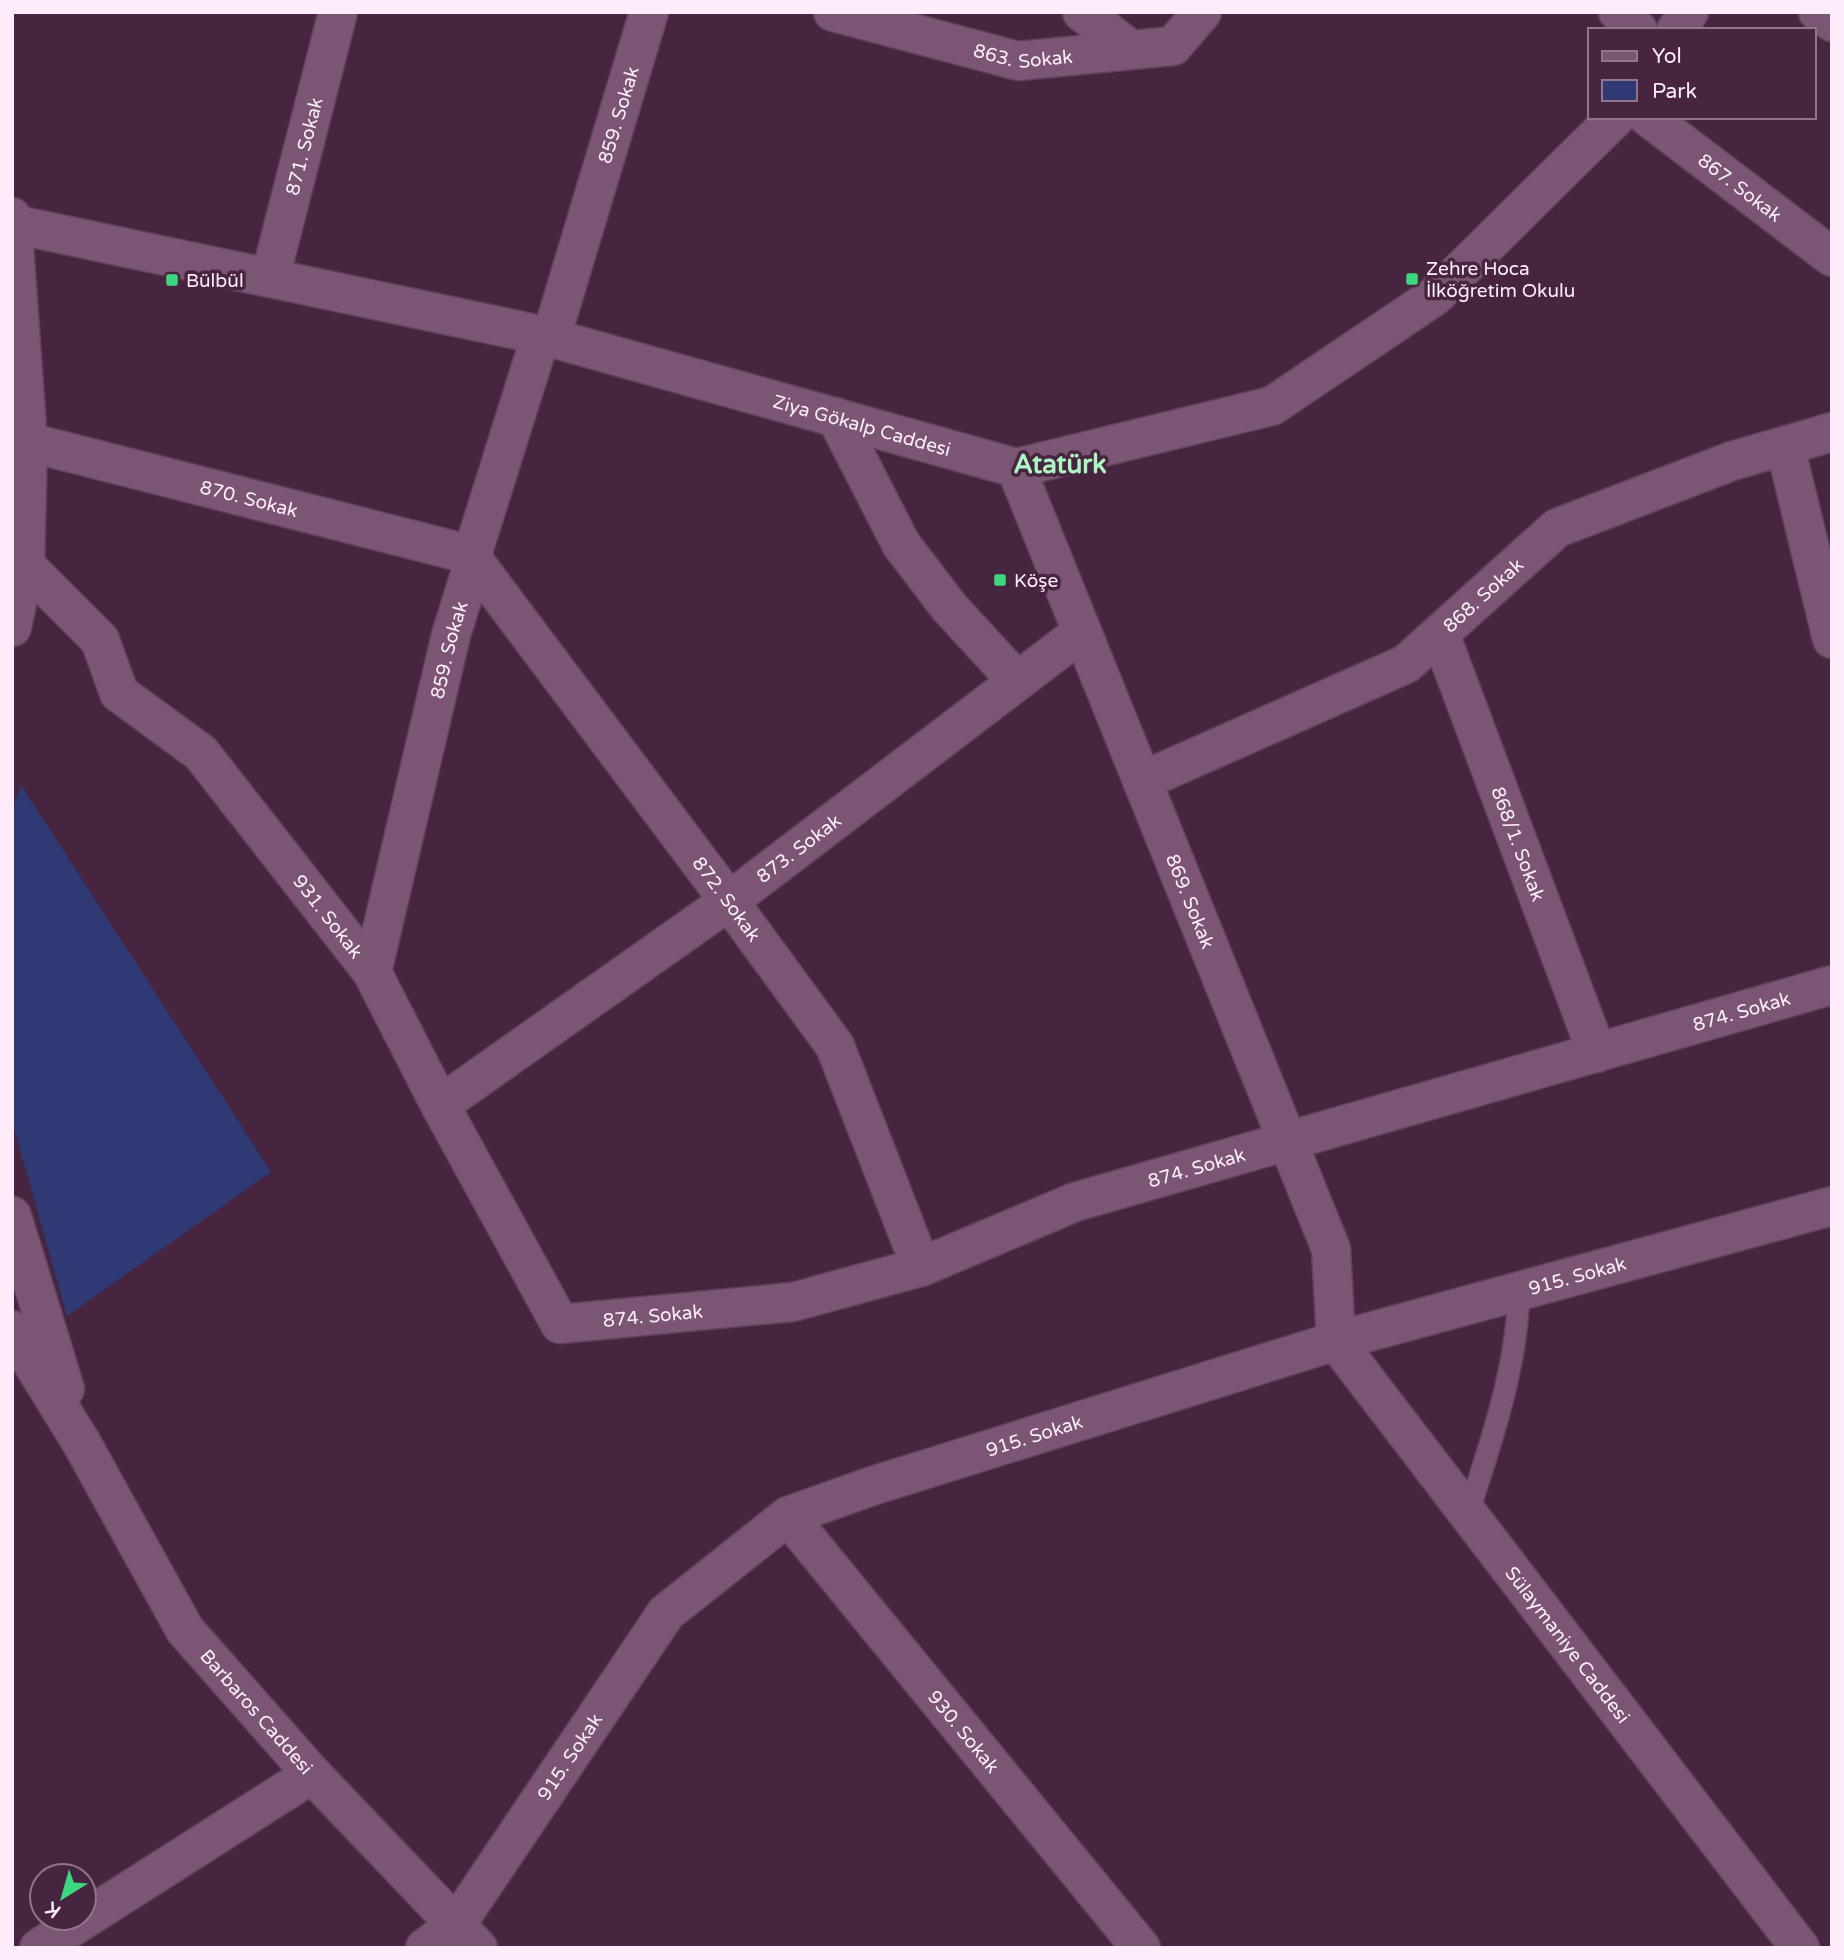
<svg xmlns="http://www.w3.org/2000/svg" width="1844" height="1960" font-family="'Varela Round',sans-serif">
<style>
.park{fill:#2f3973}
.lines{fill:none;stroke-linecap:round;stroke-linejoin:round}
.lane-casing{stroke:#5e425a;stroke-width:24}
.street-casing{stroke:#5e425a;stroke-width:41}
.secondary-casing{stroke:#5e425a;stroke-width:41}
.lane{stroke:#7b5574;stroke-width:21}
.street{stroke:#7b5574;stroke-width:38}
.secondary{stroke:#7b5574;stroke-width:38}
.poi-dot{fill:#3cd77e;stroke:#472541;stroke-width:2.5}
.labels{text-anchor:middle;stroke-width:7;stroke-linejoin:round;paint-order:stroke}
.street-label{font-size:19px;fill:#feecfa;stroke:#472541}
.poi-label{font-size:19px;fill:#feecfa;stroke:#472541;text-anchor:start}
.district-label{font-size:26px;font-weight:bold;fill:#adf5c2;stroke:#472541}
</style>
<rect width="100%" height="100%" fill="#472541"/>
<!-- park -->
<path class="park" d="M21 785 271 1172 67 1316 12 1121V810Z"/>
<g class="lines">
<!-- lane casing -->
<g class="lane-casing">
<path id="lane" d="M1468 1514C1491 1442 1517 1368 1519 1291"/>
</g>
<!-- street casing -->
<g class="street-casing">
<g id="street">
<path id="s1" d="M833 12 1018 61 1173 46 1202 12"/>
<path d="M1082 12 1131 50"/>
<path d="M1618 12 1638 30"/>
<path d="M1818 12 1832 22"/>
<path id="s2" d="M1648 117 1832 257"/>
<path id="s3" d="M270 278 338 12"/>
<path id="s4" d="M551 338 649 12"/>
<path d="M836 417 901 544 949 607 1017 681"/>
<path id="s5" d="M12 427 28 442 472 555"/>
<path d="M1785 446 1832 639"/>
<path id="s6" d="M474 561 729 901 835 1046 921 1267"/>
<path id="s7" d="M25 565 100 640 119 693 201 753 372 972 440 1105 560 1324 793 1302 921 1267 1075 1202 1832 985"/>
<path id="s8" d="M1440 634 1597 1053"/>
<path id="s9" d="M1142 781 1406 664 1557 528 1732 461 1832 432"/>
<path id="s10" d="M372 972 451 635 474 561 472 555 541 335"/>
<path id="s11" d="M440 1105 729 901 1082 632"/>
<path id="s12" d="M1336 1341 1832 1206"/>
<path id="s13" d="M788 1516 1141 1948"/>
<path d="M39 1948 312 1774"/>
<path d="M425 1948 456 1925"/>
</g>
</g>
<!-- secondary casing -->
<g class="secondary-casing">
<g id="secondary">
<path d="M1676 30 1689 12"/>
<path d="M12 217 28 442 25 565 12 627"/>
<path id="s14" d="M13 224 541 335 1016 468 1272 406 1435 296 1616 117"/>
<path id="s15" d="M1016 468 1331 1249 1336 1341"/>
<path d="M12 1216 65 1389"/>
<path id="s16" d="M12 1330 81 1442 185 1630 312 1774 478 1948"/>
<path id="s17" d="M1336 1341 1800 1948"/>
<path id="s18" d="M456 1925 666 1613 788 1516 872 1486 1336 1341"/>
</g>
</g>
<!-- lane -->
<use href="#lane" class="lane"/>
<!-- street -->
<use href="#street" class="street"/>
<!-- secondary -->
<use href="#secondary" class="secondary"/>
</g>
<!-- markers -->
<g class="poi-dot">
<rect x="1405" y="272" width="14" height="14" rx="3.5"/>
<rect x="165" y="273" width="14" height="14" rx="3.5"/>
<rect x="993" y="573" width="14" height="14" rx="3.5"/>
</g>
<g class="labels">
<!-- street labels -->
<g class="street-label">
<text dy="7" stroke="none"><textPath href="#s1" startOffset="196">863. Sokak</textPath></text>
<text dy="7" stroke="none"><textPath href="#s4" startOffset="233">859. Sokak</textPath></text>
<text dy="7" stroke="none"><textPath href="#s3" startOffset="136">871. Sokak</textPath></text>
<text dy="7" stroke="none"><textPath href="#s2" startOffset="116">867. Sokak</textPath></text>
<text dy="7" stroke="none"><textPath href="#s14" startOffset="873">Ziya Gökalp Caddesi</textPath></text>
<text dy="7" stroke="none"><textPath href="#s5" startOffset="250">870. Sokak</textPath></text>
<text dy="7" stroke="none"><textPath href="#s9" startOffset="392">868. Sokak</textPath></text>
<text dy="7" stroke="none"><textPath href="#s10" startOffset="331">859. Sokak</textPath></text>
<text dy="7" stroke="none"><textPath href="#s8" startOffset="224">868/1. Sokak</textPath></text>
<text dy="7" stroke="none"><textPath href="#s11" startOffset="441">873. Sokak</textPath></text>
<text dy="7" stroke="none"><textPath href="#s6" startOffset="422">872. Sokak</textPath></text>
<text dy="7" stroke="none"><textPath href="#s15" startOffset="467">869. Sokak</textPath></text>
<text dy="7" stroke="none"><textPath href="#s7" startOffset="471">931. Sokak</textPath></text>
<text dy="7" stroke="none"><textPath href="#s7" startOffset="2168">874. Sokak</textPath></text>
<text dy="7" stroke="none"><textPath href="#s7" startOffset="1601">874. Sokak</textPath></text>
<text dy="7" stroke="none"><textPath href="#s12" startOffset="250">915. Sokak</textPath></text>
<text dy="7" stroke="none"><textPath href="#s7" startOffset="1034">874. Sokak</textPath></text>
<text dy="7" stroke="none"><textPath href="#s18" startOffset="791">915. Sokak</textPath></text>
<text dy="7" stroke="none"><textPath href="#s17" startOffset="382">Sülaymaniye Caddesi</textPath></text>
<text dy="7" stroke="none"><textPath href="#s16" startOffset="455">Barbaros Caddesi</textPath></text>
<text dy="7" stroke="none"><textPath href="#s13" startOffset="278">930. Sokak</textPath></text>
<text dy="7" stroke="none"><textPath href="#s18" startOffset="203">915. Sokak</textPath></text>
</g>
<!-- poi labels -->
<g class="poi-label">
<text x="1426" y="275">Zehre Hoca<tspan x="1426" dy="22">İlköğretim Okulu</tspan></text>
<text x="186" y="287">Bülbül</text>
<text x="1014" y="587">Köşe</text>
</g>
<!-- district labels -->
<g class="district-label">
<text x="1060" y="473">Atatürk</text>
</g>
</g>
<!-- border -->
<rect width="1844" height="1960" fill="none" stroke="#feecfa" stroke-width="28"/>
<!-- legend -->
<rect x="1588" y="28" width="228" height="91" fill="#472541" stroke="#90758b" stroke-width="2"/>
<rect x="1602" y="51" width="35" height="10" fill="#7b5574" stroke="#90758b" stroke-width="2"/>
<text x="1652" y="63" font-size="21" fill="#feecfa">Yol</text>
<rect x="1602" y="80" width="35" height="21" fill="#2f3973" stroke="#90758b" stroke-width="2"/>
<text x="1652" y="98" font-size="21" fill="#feecfa">Park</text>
<!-- north arrow -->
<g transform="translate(63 1897) rotate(217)"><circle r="33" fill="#472541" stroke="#90758b" stroke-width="2"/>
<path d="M0-5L12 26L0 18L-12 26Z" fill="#3cd77e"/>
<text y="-10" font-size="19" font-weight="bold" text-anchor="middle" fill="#feecfa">K</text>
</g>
</svg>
